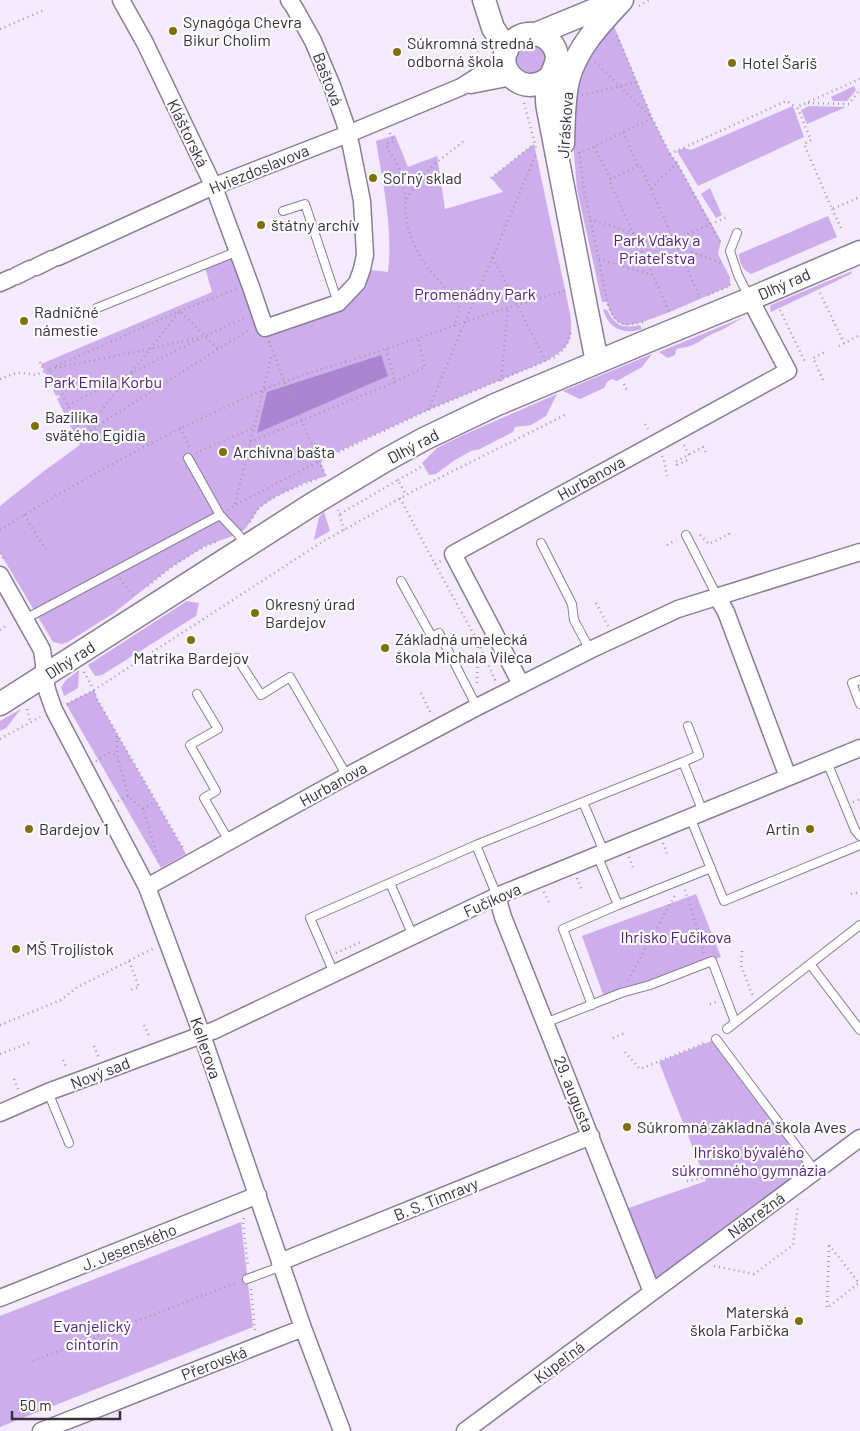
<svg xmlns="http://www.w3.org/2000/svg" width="860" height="1431" font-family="Barlow,sans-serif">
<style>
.green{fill:#cdadeb}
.water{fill:#ac85d0}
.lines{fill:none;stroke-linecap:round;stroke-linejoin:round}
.lane-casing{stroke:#8a7d97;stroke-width:10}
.street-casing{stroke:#8a7d97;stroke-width:19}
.secondary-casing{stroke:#8a7d97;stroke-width:25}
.path{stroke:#a199a8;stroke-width:2.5;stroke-dasharray:1 4;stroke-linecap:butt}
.lane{stroke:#fff;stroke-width:8}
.street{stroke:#fff;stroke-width:16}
.secondary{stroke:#fff;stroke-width:22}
.poi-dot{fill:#806f0d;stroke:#fbfbfb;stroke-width:2}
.labels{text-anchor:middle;stroke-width:4.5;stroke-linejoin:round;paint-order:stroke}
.poi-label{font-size:16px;fill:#35303b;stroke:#fbfbfb;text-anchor:start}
.street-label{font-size:16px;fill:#35303b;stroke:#fbfbfb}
.park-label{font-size:16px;fill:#531e78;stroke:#fbfbfb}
</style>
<rect width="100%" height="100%" fill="#f3eafc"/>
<!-- green -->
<path class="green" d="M613 24 652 118 670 154 677 163 721 241 718 254 730 278V286C712 293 639 328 625 325 614 323 609 311 607 302H602L577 189 572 131 576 96 589 56Z
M517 59a14 14 0 1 1 28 0a14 14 0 1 1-28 0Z
M854 86 856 90 847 101H833L831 97Z
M793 106 804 137 698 186 677 151 684 148 691 150Z
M809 106 846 107 807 124 801 110Z
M395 135 408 167 437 156 445 209 503 192 491 178 534 144 570 313C574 341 569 348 546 361L428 410 320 460 326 476 304 483 275 497 259 508 246 528 238 534 205 546 170 568 114 613 68 642 62 644 53 642 0 553V506L44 471 80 445 67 420 70 419V416L66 417 57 399 60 397 59 395 56 396 41 364 212 292 204 264 238 251 265 328 338 303 362 269 388 272C393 228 383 184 376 141Z
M710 188 722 215 716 218 701 194Z
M828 216 837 237 751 274C742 269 740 264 739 254Z
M852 271 851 274 771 312 770 307 771 305Z
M603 309 607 310C615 326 623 329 640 325L642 329C624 335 608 329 603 309Z
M744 317 720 331C709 333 699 344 687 347 683 348 680 347 676 350L675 355 668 358 659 352Z
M652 354 642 367 617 381 612 379 607 382 604 388 580 399 563 391Z
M557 394 546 416 531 425 515 427 513 432 509 434 480 449 471 451 455 460 436 474 429 475 422 463 437 448 461 436Z
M324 512 330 531 314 540 319 517Z
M187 601 199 603 196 616 102 675 95 676 88 665Z
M79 670 78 688 64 696 61 687 66 680Z
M94 690 97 699 186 854 161 868 66 704Z
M21 709 6 728 0 731V721Z
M696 894 721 957 605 1000 582 936Z
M716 1039 815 1171 652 1292 620 1211 706 1181 659 1062Z
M241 1222 253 1327 0 1427V1316Z"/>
<!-- water -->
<path class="water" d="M381 355 388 376 257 433 267 392Z"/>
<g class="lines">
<!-- lane casing -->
<g class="lane-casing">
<path id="lane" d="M283 211 305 204 338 303
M737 233 730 251 738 275 749 297
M97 308 238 251
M188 458 220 515 238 534 245 545
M686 535 717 596
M541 543 572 604 574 620 590 650
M401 581 432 637 439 633 477 707
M25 619 220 515
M237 658 261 695 290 677 347 776
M860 680 852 683 860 704
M197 694 218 729 190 745 216 791 204 798 229 841
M688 726 699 755 683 762 703 812
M827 762 855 830 860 836
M583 802 604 852
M690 817 724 901 860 845
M476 845 497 896
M390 883 413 936
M618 905 711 868
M810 964 860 1030
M334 973 310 918 476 845 683 762
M592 1005 563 929 618 905 597 855
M545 1023 621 993 650 985 712 961 735 1022
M727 1029 860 925
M716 1039 815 1171
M48 1092 69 1143
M247 1279 274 1269 280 1262"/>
</g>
<!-- street casing -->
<g class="street-casing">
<path id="street" d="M121 0 145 43 214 187 251 287 265 328 338 303 357 283 362 269 365 255 362 201 351 146 345 123 332 86 313 41 294 7 289 0
M471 85 512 77
M58 257 207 189 348 134 461 87 505 59
M36 267 52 259
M16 276 30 269
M0 283 11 278
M0 575 42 650 44 664V677L48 693 54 710 147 887 202 1035 303 1328 342 1431
M717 596 726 612 788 777
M521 684 453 554 788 371 750 299
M147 887 347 776 477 707 590 650 678 609 860 552
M497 896 503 917 652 1292
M0 1113 48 1092 215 1030 497 896 860 748
M280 1262 591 1136
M0 1298 258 1195
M41 1431 303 1328
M465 1431 860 1138"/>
</g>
<!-- secondary casing -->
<g class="secondary-casing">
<path id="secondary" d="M484 0 493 28 507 50
M536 34 616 1
M551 76C523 102 489 65 512 42 524 29 546 32 554 47 560 58 555 66 551 76 547 85 546 100 548 109 565 194 580 278 597 362
M563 143C564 121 563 98 569 77 578 46 601 23 622 0
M0 704 311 505 384 461 424 439 495 405 650 340 750 299 860 252"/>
</g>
<!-- path -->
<path class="path" d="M639 6 649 0
M0 29 44 10
M475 56 481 41
M595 62 652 118 670 154 677 163 720 242
M860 79 797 107 811 140 804 144 832 209 860 197
M582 95 637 82
M524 103 536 148
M808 103 849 104 860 89
M623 132 638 166
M390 133 394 141 386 144C387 149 390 152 393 157 397 162 399 168 401 174 405 188 405 202 406 216 408 233 415 248 424 263 430 272 458 301 459 307 460 313 456 320 454 326
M594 147 611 179
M579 152 584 188 608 305C617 327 622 326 643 322
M579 154 652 118 616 33
M670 154 786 101 797 107
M491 178 534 144
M651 188 677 163
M407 199C421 172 441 159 464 141
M832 209 842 230
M590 219 633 233
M674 240 729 216
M677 247 722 263
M493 258 546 361
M599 259 652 275
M820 293 844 343
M708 295 730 286V284
M780 310 805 362
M669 311 609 180 640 165 700 298
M269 341 284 381 326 477
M839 346 860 335
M40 362 44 371
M56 366 180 311 237 289
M50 369 149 349 205 336 246 317
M0 379 16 373H23L36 375 50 369 82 435 77 438
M823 380 813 358 827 351
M501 381 508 308
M395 382 425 367 418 338
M624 384 627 391
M68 405 199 339
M428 410 537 152
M645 424 649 431
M180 428 191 449
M86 433 250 329
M82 435 180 311 219 350
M250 442 395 382 386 349
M684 445 689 455
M196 453 255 427
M662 456 664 460 667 476
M677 465 675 462 703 447 706 453
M677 465 687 460
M398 480 421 467
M400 498 435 564 441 561
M235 504 272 354
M228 510 235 505 320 461 428 410 555 357C565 349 569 342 571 330
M338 510 344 530
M340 514 398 480 406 495
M24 515 48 553
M250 522C253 518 255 512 259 508 271 496 301 485 317 479
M0 530C84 477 172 430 263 390 302 373 345 363 385 349 426 336 466 321 507 308 526 302 545 297 565 291
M700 535 709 544 729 534 727 530
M667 545 676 540
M0 553 4 560
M435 564 479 644 496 682
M120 579 134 596
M148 586C169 568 192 551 218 541
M596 603 608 626
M0 630 7 625
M84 672 94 690 97 699 184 850
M477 683 478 646
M421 693 431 714
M67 704 94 690 322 542 417 489 567 414
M27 709 30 721
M117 736V755L128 796 143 809 160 864
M0 739 40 717
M96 761 109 753 117 755
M118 801 128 796
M853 802 860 799
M143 809 156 801
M663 843 668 856
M629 857 634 870
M577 878 582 890
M685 890 703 946V954
M544 892 550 904
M851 894 860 892
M742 951 741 965 753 997
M336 953 361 942
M129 961 139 987 130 990
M628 980 676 893
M710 1004 716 1002
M0 1025 61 1000 76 988 154 948
M144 1025 150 1038
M613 1038 625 1033
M94 1046 99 1058
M625 1052 640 1069 707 1042
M0 1054 29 1043
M63 1060 67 1069
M14 1079 18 1089
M687 1181C716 1176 767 1162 794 1168
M244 1218 243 1222 248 1267
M829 1245 859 1283 827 1308Z
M714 1266 754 1274 793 1245 798 1205
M251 1289 255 1331
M33 1361 238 1282"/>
<!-- lane -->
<use href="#lane" class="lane"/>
<!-- street -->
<use href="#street" class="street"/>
<!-- secondary -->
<use href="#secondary" class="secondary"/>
</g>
<!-- markers -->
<g class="poi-dot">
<circle cx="173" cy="31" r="5"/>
<circle cx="397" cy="52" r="5"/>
<circle cx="732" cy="63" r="5"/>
<circle cx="373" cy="178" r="5"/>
<circle cx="261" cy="225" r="5"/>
<circle cx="24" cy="321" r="5"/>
<circle cx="35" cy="426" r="5"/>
<circle cx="223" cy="452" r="5"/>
<circle cx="255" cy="613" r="5"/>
<circle cx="191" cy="640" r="5"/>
<circle cx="385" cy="648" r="5"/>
<circle cx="29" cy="829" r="5"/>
<circle cx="810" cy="829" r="5"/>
<circle cx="16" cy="949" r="5"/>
<circle cx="627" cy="1127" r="5"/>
<circle cx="799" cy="1321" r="5"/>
</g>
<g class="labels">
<!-- poi labels -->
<g class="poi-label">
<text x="183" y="28">Synagóga Chevra<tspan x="183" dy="18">Bikur Cholim</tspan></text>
<text x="407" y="49">Súkromná stredná<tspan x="407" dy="18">odborná škola</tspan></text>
<text x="742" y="69">Hotel Šariš</text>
<text x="383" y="184">Soľný sklad</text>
<text x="271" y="231">štátny archív</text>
<text x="34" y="318">Radničné<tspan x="34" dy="18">námestie</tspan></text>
<text x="45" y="423">Bazilika<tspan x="45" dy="18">svätého Egidia</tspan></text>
<text x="233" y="458">Archívna bašta</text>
<text x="265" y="610">Okresný úrad<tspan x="265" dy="18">Bardejov</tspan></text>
<text x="395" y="645">Základná umelecká<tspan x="395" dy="18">škola Michala Vileca</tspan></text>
<text x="191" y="664" text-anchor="middle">Matrika Bardejov</text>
<text x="39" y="835">Bardejov 1</text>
<text x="800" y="835" text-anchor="end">Artin</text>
<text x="26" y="955">MŠ Trojlístok</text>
<text x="637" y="1133">Súkromná základná škola Aves</text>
<text x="789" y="1318" text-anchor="end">Materská<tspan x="789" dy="18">škola Farbička</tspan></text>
</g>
<!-- street labels -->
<g class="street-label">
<text transform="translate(328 79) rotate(69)" y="6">Baštová</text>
<text transform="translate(565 125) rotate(-86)" y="6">Jiráskova</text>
<text transform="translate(188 133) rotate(64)" y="6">Kláštorská</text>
<text transform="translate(259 169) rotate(-22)" y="6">Hviezdoslavova</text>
<text transform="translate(784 284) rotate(-24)" y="6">Dlhý rad</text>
<text transform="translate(413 446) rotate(-28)" y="6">Dlhý rad</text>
<text transform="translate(591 478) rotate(-29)" y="6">Hurbanova</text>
<text transform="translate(70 660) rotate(-33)" y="6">Dlhý rad</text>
<text transform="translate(333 784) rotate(-29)" y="6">Hurbanova</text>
<text transform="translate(492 900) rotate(-24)" y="6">Fučíkova</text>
<text transform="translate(206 1048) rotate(71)" y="6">Kellerova</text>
<text transform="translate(100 1073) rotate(-21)" y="6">Nový sad</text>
<text transform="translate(574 1094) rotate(68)" y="6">29. augusta</text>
<text transform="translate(436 1199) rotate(-22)" y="6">B. S. Timravy</text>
<text transform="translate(756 1215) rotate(-36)" y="6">Nábrežná</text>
<text transform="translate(129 1247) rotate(-22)" y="6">J. Jesenského</text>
<text transform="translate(559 1362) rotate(-37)" y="6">Kúpeľná</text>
<text transform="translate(214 1363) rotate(-21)" y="6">Přerovská</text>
</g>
<!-- park labels -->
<g class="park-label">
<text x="657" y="246">Park Vďaky a<tspan x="657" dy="18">Priateľstva</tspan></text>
<text x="475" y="300">Promenádny Park</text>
<text x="103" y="388">Park Emila Korbu</text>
<text x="676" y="943">Ihrisko Fučíkova</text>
<text x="749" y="1158">Ihrisko bývalého<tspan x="749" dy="18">súkromného gymnázia</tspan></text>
<text x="92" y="1332">Evanjelický<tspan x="92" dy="18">cintorín</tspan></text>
</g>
</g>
<!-- scale -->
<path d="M12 1411v8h108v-8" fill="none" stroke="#35303b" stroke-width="2.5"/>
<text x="20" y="1411" font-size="15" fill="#35303b" stroke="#fbfbfb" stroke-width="4" paint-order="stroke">50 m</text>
</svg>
